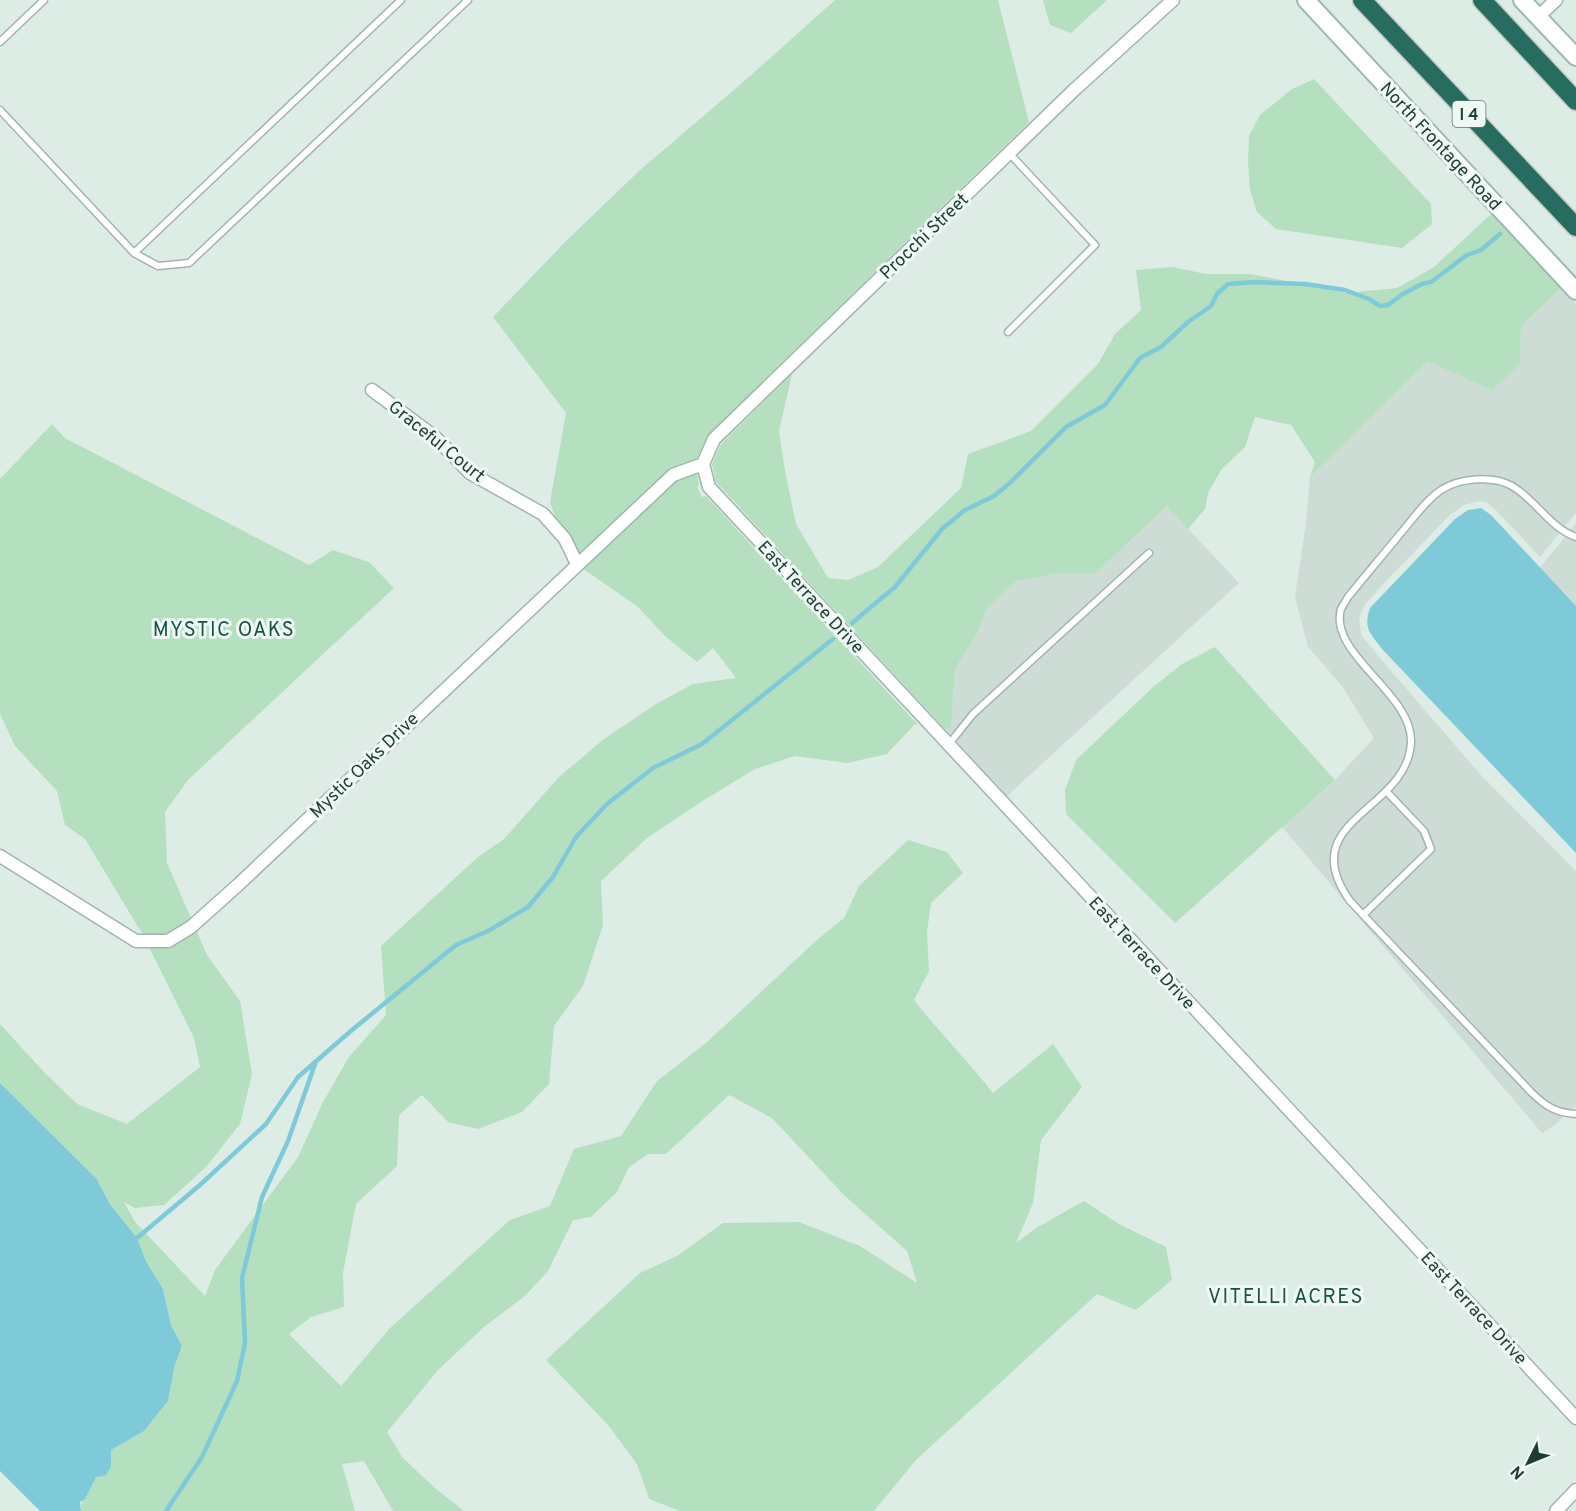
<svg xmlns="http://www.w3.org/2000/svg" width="1576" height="1511" font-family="Overpass,sans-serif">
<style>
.built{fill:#cddcd5}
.green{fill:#b4e0c0}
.water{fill:#7fcad8}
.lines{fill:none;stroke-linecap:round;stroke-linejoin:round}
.stream{stroke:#7fcad8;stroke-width:4.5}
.lane-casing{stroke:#a1b4ad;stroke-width:9}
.street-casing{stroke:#a1b4ad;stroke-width:15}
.secondary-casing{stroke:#9cb9af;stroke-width:20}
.highway-casing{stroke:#c0c9c6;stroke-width:21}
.lane{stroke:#fff;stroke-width:6}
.street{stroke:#fff;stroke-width:12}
.secondary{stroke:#fff;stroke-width:16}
.highway{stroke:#266d5f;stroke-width:18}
.labels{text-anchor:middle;stroke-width:6;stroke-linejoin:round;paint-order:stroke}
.shield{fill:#eff8f4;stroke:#5d766e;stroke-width:1.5}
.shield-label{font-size:16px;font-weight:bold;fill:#1e3e35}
.street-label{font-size:18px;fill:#1e3e35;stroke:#eff8f4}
.neighbourhood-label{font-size:20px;letter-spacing:1.5px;fill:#175244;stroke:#eff8f4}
</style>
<rect width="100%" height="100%" fill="#deece6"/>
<!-- built -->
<path class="built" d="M1561 288 1576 304V513L1540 557 1496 510 1486 502 1480 501 1464 505 1450 515 1382 585 1364 606 1359 618 1361 635 1391 671 1480 774 1576 871V1106L1552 1127 1542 1133 1282 827 1335 780 1374 738 1342 686 1308 647 1295 596 1306 523 1310 477 1428 361 1520 364 1521 326Z
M1167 506 1239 583 1007 796 944 728H951L955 669 979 630 986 609 1015 582 1058 573H1096Z
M1576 523V606L1540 568Z"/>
<!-- green -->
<path class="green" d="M835 0H998L1029 122 709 434 695 462 699 485 697 487 702 497 706 496 918 725 915 724 887 754 847 763 795 756 755 769 701 802 647 838 601 881 603 925 583 986 554 1026 549 1084 522 1112 478 1129 448 1122 422 1095 399 1115 397 1166 356 1204 343 1273 344 1307 311 1317 289 1334 341 1386 390 1328 510 1220 550 1206 574 1149 621 1136 657 1081 706 1043 818 939 844 918 859 886 908 840 947 852 963 873 931 903 927 932 929 971 914 1000C939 1032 968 1061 993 1093L1053 1044 1082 1087 1041 1140 1033 1203 1016 1243 1036 1228 1084 1201 1119 1224 1166 1247 1172 1280 1136 1310 1097 1294 916 1460 874 1511H680L649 1499 637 1464 608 1425 546 1360 640 1273 677 1256 723 1223 799 1222 860 1246 917 1283 907 1251 844 1195 772 1118 729 1095 666 1154H648L629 1167 617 1192 591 1217 573 1220 548 1271 525 1296 484 1327 439 1369 387 1432 402 1457 435 1488 464 1511H393L364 1461 342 1464 355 1511H81C80 1498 89 1488 96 1477L105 1476 111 1450 144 1431 168 1401 175 1365 182 1346 171 1325 163 1289 146 1261 137 1238 110 1204 96 1178 0 1083V1024L44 1072 77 1104 127 1124 200 1067 194 1038 143 935 85 839 65 825 57 791 15 746 0 714V479L52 424 65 438 309 565 333 550 369 562 394 588 188 780 165 812 167 863 207 955 240 1001 252 1074 240 1124 206 1167 164 1205 135 1208 124 1202 135 1222 205 1296 215 1270 298 1157 323 1102 349 1057 386 1015 381 946 479 856 503 840 559 777 604 739 656 704 693 684 736 678 713 648 697 662 665 636 637 606 570 560 550 502 566 413 493 317 566 241 639 171 749 77Z
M1043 0H1107L1071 33 1050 25Z
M1314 79 1431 204 1432 224 1402 248 1276 229 1257 212 1250 190 1248 161 1249 136 1260 115 1292 89Z
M1491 214 1561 288 1521 326 1520 364 1492 390 1428 361 1310 477 1315 462 1291 425 1255 417 1245 447 1221 470 1208 493 1205 509 1188 529 1167 506 1096 573H1058L1015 582 986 609 979 630 955 669 951 729 944 728 716 482 712 464 721 444 792 374 779 431 785 471 796 524 828 578 848 580 878 567 961 488 968 454 1031 431 1098 364 1115 334 1141 310 1136 270 1172 267 1206 274H1251L1346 293 1397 288 1434 267Z
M1215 647 1335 780 1175 923 1066 814 1065 790 1076 760 1152 688 1182 664Z"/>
<!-- water -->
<path class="water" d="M1481 508 1491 515 1576 606V853L1382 649C1370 633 1363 628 1370 608L1455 519 1468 510Z
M0 1083 96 1178 110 1204 137 1238 146 1261 163 1289 171 1325 182 1346 175 1365 168 1401 144 1431 111 1450V1467L105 1476 96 1477 85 1499 80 1502 81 1511H40L0 1471Z"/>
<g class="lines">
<!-- stream -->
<path class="stream" d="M852 623 895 587 942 529 965 510 994 496 1011 482 1066 427 1105 405 1140 358 1161 347 1188 322 1211 306 1217 294 1228 284 1254 282 1305 284 1345 290 1369 299 1380 306 1388 305 1403 294 1422 284 1431 282 1467 255 1481 250 1500 234
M137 1238 200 1185 266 1124 298 1077 352 1030 456 945 488 931 528 907 553 877 576 837 607 804 653 768 702 744 833 639
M166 1511 202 1457 237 1381 245 1343 242 1278 262 1197 288 1141 315 1064"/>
<!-- lane casing -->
<g class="lane-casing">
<path id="lane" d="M401 0 134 253 158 266 189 263 468 0
M0 42 44 0
M0 110 134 253
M1008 332 1095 245 1009 153
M1576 537C1550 528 1536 500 1512 486 1493 475 1459 478 1441 490 1425 501 1413 519 1400 534 1383 555 1365 576 1348 597 1346 601 1343 605 1341 609 1328 654 1413 694 1411 742 1408 812 1292 819 1350 901L1531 1092C1545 1106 1556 1113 1576 1114
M949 744 973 714 1149 553
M1363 915 1431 849 1424 831 1386 791"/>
</g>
<!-- street casing -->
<g class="street-casing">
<path id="street" d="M1173 0 1073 91 714 439 703 464 709 487 1576 1418
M1538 17 1556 0
M372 390 435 437 470 473 543 514 565 539 577 564
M0 856 136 941H168L191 927 239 884 673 475 703 464
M1556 1511 1576 1490"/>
</g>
<!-- secondary casing -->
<g class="secondary-casing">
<path id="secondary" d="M1306 0 1576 291
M1522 0 1576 57"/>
</g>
<!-- highway casing -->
<g class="highway-casing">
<path id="highway" d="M1362 0 1576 227
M1482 0 1576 101"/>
</g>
<!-- lane -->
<use href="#lane" class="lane"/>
<!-- street -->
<use href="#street" class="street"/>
<!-- secondary -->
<use href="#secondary" class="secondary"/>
<!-- highway -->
<use href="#highway" class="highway"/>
</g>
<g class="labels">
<!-- shield labels -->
<rect class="shield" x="1452.5" y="101" width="33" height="26" rx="4.5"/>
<g class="shield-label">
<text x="1469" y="120">I 4</text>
</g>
<!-- street labels -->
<g class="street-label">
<text transform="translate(1441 146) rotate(47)" y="6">North Frontage Road</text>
<text transform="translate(924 236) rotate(-44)" y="6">Procchi Street</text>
<text transform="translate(437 441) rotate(39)" y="6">Graceful Court</text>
<text transform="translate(811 597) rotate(47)" y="6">East Terrace Drive</text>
<text transform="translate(364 765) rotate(-44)" y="6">Mystic Oaks Drive</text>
<text transform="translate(1142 953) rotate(47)" y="6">East Terrace Drive</text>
<text transform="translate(1474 1308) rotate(47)" y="6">East Terrace Drive</text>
</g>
<!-- neighbourhood labels -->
<g class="neighbourhood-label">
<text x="224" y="636">MYSTIC OAKS</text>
<text x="1286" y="1303">VITELLI ACRES</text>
</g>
</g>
<!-- north arrow -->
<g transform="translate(1528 1463) rotate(227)" stroke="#eff8f4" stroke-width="4.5" paint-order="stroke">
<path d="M0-4.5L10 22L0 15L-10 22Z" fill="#1e3e35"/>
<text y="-9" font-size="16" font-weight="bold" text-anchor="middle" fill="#1e3e35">N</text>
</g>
</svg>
